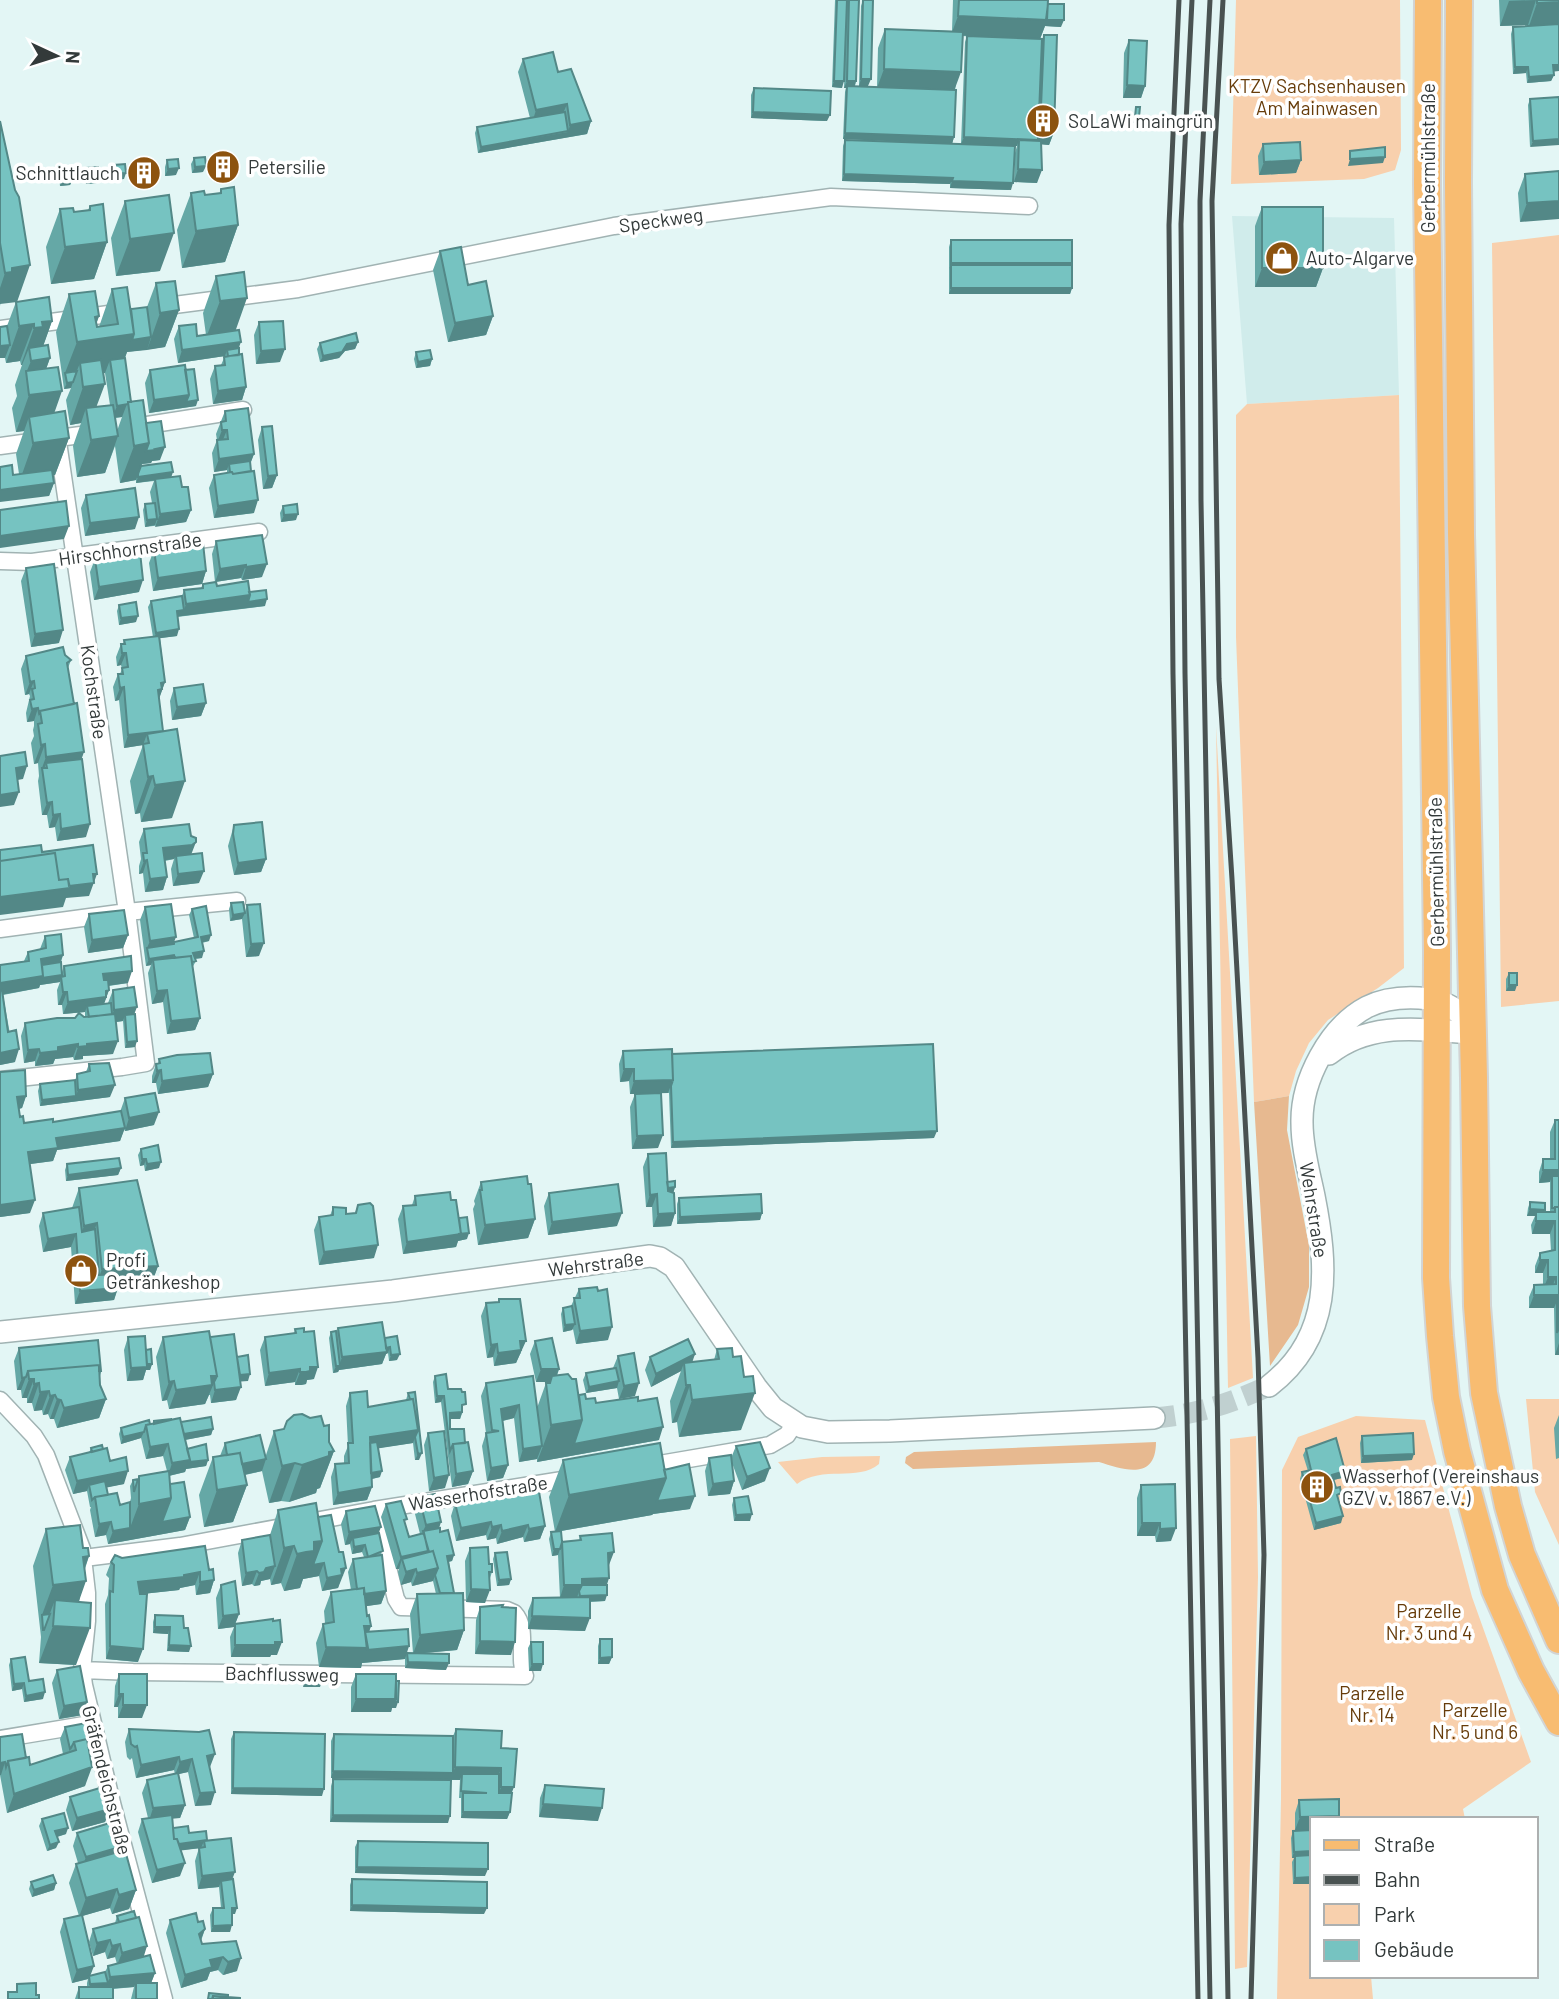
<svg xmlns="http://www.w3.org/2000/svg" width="1559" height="1999" font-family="Barlow,sans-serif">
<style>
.built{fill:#d0eceb}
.green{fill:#f8d0ad}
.forest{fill:#e7b990}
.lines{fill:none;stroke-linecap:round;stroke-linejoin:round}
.tertiary-tunnel{stroke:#c0d0d0;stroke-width:21;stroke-dasharray:21 10;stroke-linecap:butt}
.minor-casing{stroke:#a1b3b3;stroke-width:19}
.tertiary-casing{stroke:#a1b3b3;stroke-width:24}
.primary-casing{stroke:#d2d4d4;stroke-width:30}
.minor{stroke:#fff;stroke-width:16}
.tertiary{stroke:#fff;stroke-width:21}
.primary{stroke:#f8bc71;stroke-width:26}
.rail{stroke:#495251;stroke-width:5}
.wall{fill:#65a8a6;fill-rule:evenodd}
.shaded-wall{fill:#538887}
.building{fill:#76c3c1;stroke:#538887;stroke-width:2}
.labels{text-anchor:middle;stroke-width:7;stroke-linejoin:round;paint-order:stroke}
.park-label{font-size:19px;fill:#673c0a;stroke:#fff}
.poi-label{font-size:19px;fill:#333a3a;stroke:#fff;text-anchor:start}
.street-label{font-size:19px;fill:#333a3a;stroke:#fff}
</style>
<rect width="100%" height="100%" fill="#e3f6f5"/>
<!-- built -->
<path class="built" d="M1232 216 1394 218 1399 395 1247 404Z"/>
<!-- green -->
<path class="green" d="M1236 0H1400L1401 150 1395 170 1364 179 1231 184Z
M1559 235V1001L1501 1007 1492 243Z
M1399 395 1404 968 1378 988 1328 1020 1309 1043 1296 1071 1289 1096 1254 1102 1236 637V415L1247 404Z
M1216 726 1253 1378 1228 1388Z
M1526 1399H1559V1545L1535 1492Z
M1356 1416 1425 1420 1472 1597 1531 1762 1463 1809 1465 1819H1312V1976H1371L1373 1999H1277L1281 1799 1282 1470 1298 1437Z
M1256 1436 1258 1577 1247 1967 1235 1969 1230 1439Z
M880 1456 879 1464C858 1482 822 1465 797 1484L778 1462 822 1457Z"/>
<!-- forest -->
<path class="forest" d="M1289 1096 1287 1130 1309 1246V1287L1298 1325 1270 1366 1254 1102Z
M1156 1442C1156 1481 1124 1470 1099 1462L913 1469 905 1463 906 1457 914 1452Z"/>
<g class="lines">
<!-- tertiary-tunnel -->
<path class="tertiary-tunnel" d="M1154 1418C1196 1415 1231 1403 1269 1386"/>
<!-- minor casing -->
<g class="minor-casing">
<path id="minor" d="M159 307 298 289 614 226 831 197 1029 206
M0 329 123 312
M141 426 243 410
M0 446 95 433
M0 561 32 562 259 532
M0 929 127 912 237 901
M0 1080 122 1067 146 1063 127 912 58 442
M0 1400 34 1436 46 1455 82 1549 87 1593V1621L82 1670 84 1685 112 1803 164 1999
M642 1467 770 1445 787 1435 795 1423
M84 1558 180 1546 374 1510 575 1478
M82 1670 133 1672 525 1676C517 1657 529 1629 514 1613L507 1610 401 1607 396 1599 374 1513
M0 1739 84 1725"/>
</g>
<!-- tertiary casing -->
<g class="tertiary-casing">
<path id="tertiary" d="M1329 1054C1372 1020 1422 1030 1473 1033
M0 1332 393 1291 650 1256 660 1258 674 1267 756 1387 773 1408 802 1427 828 1432 890 1431 1154 1418
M1269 1386C1333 1337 1328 1267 1314 1196 1309 1172 1302 1148 1302 1123 1301 1081 1329 1027 1367 1007 1383 999 1402 997 1419 998 1445 999 1461 1009 1473 1033"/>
</g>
<!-- primary casing -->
<g class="primary-casing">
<path id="primary" d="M1428 0 1427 184 1437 951 1436 1278 1440 1336 1446 1397 1457 1451 1495 1590 1531 1671 1559 1722
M1459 0 1458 182 1461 534 1474 1078 1477 1306 1484 1393 1508 1506 1522 1555 1559 1640"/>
</g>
<!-- minor -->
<use href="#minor" class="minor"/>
<!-- tertiary -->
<use href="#tertiary" class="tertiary"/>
<!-- primary -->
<use href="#primary" class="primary"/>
<!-- rail -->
<path class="rail" d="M1179 0 1169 225 1173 674 1198 1999
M1192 0 1181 224 1185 673 1210 1999
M1210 0 1200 201 1201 501 1228 1999
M1223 0 1212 201 1219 679 1232 879 1258 1358 1264 1555 1251 1999"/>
</g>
<!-- wall -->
<path class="wall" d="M835 0H847L842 88 832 87Z
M847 0H859L856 81 855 86 877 87 878 48 885 29 952 31 953 0H1048V4L1061 27 1045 26 1040 39 963 36 955 90 954 137 952 144 843 139 845 92 846 88H844Z
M863 0 868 86H859L861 6Z
M1499 0H1559V71H1553L1554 75 1551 81 1527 83 1526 73 1513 74 1511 34 1513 27 1528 26V25L1500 26Z
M1044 35 1054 132 1049 145 1041 144 1037 183 1014 182 1015 153 1017 146 961 144 965 42 967 36 1042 40Z
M1129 40 1145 86 1141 98H1123L1124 53Z
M523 59 558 72 591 121 587 134 478 153 475 133 477 127 530 118 518 72Z
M754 88 827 121 751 118V95Z
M1559 97 1530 147 1528 105 1530 99Z
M0 121 15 190 19 197 0 306Z
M845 140 1011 190 950 188V184L842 181 843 146Z
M1263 144 1301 160 1296 173 1259 175 1258 156Z
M220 156 229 171 218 172 217 163Z
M194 158 203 172 192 173 191 164Z
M167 160 176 175 165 176V167Z
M140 163 150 177 139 178 138 170Z
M114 165 124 179 113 180 112 172Z
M87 168 99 176 97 183 86 184 85 175Z
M61 171 73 179 70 185 60 186 59 177Z
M1559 171 1520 222 1518 193 1525 174Z
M221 189 238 225 225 262 182 268 177 230 191 193 205 195 219 194Z
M125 201 160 271 116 276 111 238Z
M90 206 107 242 94 279 51 284 46 247 60 209 74 212 88 210Z
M1262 207 1323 268 1316 287H1255V226Z
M951 240 1072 265V288L1070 294H949V247Z
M440 251 493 316 486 335 448 342 433 270Z
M216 276 235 331 246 387 242 400 213 404 210 379 215 366 221 365 225 356 178 363 174 339 179 326 197 336 206 335 203 313Z
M156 283 179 310 165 347 127 352 125 358 131 402 146 423 160 460 152 461 151 463 142 464 141 466 171 477 182 487 191 510 186 522 145 527 143 510 145 504 152 503 150 492 154 481 136 483V480L120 483 115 446 105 473 77 477 73 446 81 423 70 425 66 400 71 388 64 389 56 332 69 294 99 316 96 325 97 327H99L112 289 131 309 147 307ZM103 373H105L110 405 96 407ZM122 417 117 431 115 418Z
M16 302 52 321 43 346 50 358 46 369 54 413 69 438 55 475H53L54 483 49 496 13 475 19 474 16 454 24 431 16 432 12 408 17 396 15 385 22 365H21L20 361 6 363 5 358H0V327L7 326Z
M259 322 280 362 256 364 254 335Z
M358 342 355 349 345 351 339 358 320 362 317 349 320 343Z
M416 352 432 359 430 366 416 368 414 359Z
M150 370H185L196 406 149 413 145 383Z
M225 411 254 454 250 464 254 513 214 518 209 488 214 475 227 473V470L214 472 212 453 217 440 216 434Z
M262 427 277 475 272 488 263 489 258 440Z
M86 495 135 529 85 536 81 508Z
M283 506 296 520 281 522 280 513Z
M216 541 262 577 242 580 241 578 215 582 212 554Z
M154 550 206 571 202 584 153 591 149 563Z
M95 559 139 592 94 600 90 572Z
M26 568 59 643 31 647 21 581Z
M203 584 249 592 265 606 177 617V636L160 638 165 682 159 698 172 818 141 822 140 813 135 814 130 781 143 745 124 748 119 700 115 701 113 687 118 674H120L122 669 121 665 117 666 116 657 121 644H123L124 640 153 637 148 607 151 601 182 596 184 590 201 588Z
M119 605 136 622 119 625 117 611Z
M65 655 71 660 68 668 82 759 86 837 57 841 55 827 49 828 47 815H42L38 781 39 776 38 763 34 764 31 743 34 736 33 730 34 726V721L27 722 26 713 30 696 29 694 25 695 21 669 26 656Z
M174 688 206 703 201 716 172 720 170 701Z
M234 825 266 859 261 872 234 875 228 846Z
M144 829 192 854 199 883 173 886 171 869 174 859 165 861 167 877 163 890 145 892 143 873 139 874V866L141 859 139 842Z
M231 903 245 912 247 905 259 956 246 957 242 919 230 921 229 909Z
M145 907 174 942 194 938 189 915 192 909 209 941 202 943V958L195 959 196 961 192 968 200 1018 195 1030 167 1034 163 1002 152 1004 148 973 151 965 146 966 140 920Z
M89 914 128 935 123 948 88 953 84 927Z
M45 936 63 955 61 962 62 972 64 966 128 983 109 986V990L104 1003H108L113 990 135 1014V1047L125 1048 123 1021 116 1022 113 1054 83 1056V1059L74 1060 73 1057 55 1059 53 1064 35 1066V1061L24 1063 21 1036 25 1023 85 1017V1012L63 1014 62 1005H58L57 990 60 982 40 985 39 988 3 995 15 1062 0 1065V965L24 961 28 952 40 949Z
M1509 973 1515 991H1506V979Z
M623 1051 672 1054 934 1138 671 1148 669 1093H661L658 1148 632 1149 630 1107 635 1094H630L629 1081 620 1082 619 1064Z
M159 1059 213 1074 208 1087 158 1094 156 1083H152V1076L156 1064 158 1063Z
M89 1064 110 1097 40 1106 38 1091 40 1084 75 1081 77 1074 86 1072Z
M0 1072 26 1096 22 1108 19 1109 20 1117 24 1123 53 1122 120 1112 125 1098 154 1125 125 1131 124 1129 120 1141 57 1150 53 1161 30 1164V1213L0 1217Z
M1555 1120H1559V1355H1555L1554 1308H1529V1297L1534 1285 1543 1284V1273H1535V1266L1540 1253 1551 1251 1550 1234H1532L1531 1225 1535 1216H1527L1528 1208 1530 1202 1545 1210 1544 1212H1550V1182L1539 1183V1172L1543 1159H1550V1132Z
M141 1149 159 1168 145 1171 144 1165 140 1166 138 1155Z
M648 1154 668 1182 675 1187 673 1193 675 1213 671 1226 653 1227 652 1207H646L643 1167Z
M67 1164 121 1168 118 1175 66 1181 65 1170Z
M481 1182 535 1219 528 1238 478 1245 473 1209 475 1204 474 1201Z
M79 1188 158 1266 151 1285 118 1287 114 1300 75 1304 71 1247 43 1252 39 1226 43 1213 72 1208Z
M549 1193 617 1226 548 1235 544 1206Z
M415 1196 451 1200 467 1239 458 1241 456 1247 403 1254 398 1219 403 1206 412 1205Z
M679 1198 762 1213 760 1220 677 1224V1204Z
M358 1205 374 1258 319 1265 314 1230 319 1217 330 1216 333 1207 346 1214 355 1213Z
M579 1289 608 1340 576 1344 573 1329 572 1330 563 1332 561 1314 563 1308 571 1306Z
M499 1299 521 1353 520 1354 516 1363 494 1366 493 1357 487 1358 481 1316 486 1303 498 1302Z
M338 1328 385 1338 397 1360 389 1361 388 1353 386 1354 382 1364 339 1370 338 1372 333 1373 329 1338 331 1332 336 1334Z
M295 1329 314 1379 307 1380 306 1384 301 1385H295V1382L265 1386 260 1350 265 1337 294 1334Z
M128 1337 146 1350 152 1364 150 1370H146L143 1380 127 1381 124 1350Z
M163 1337H210L237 1357 248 1381H240L236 1400 211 1403 210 1395H209L205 1404 169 1409 167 1400 162 1401 156 1357Z
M535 1341 559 1369 557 1376 579 1395 596 1403 638 1401 659 1440 537 1462V1459L519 1462 514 1418 503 1421 508 1465 503 1478 487 1481 482 1446 486 1433 481 1396 486 1383 537 1408 546 1383 550 1382H536L530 1354Z
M19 1348 101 1371 100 1376V1385L106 1399 99 1418 57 1428 54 1419H50L48 1414 43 1415 42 1410 34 1411 32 1403H27V1398H22L21 1390H17L14 1361Z
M717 1349 733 1357 744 1377 741 1430 679 1437 677 1422 672 1423 670 1401 681 1371 651 1387 645 1370 650 1357 692 1362 714 1360Z
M618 1356 635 1396 619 1399 617 1388 586 1393 583 1380 586 1373 613 1368Z
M435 1376 448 1389 463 1411 460 1419H450V1429L465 1443 473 1471 468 1484 452 1487 441 1402 435 1403 433 1382Z
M350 1393 368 1407 406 1400 408 1393 419 1460H415L413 1443 378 1448 380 1477 372 1479V1487L367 1500 333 1505 331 1477 335 1464H344V1456L348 1446 346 1406Z
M1559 1415V1458L1556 1459 1554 1428Z
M171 1420 213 1429 211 1435 185 1440 187 1449 208 1460 206 1466 186 1469 185 1472 169 1476 170 1484 190 1517 185 1530 108 1544 106 1535 95 1537 90 1510 91 1507H90L87 1491 73 1494 65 1470 70 1457 89 1453 91 1448 103 1449 124 1484 107 1487 108 1495 120 1505 130 1502 131 1498 130 1486 133 1480 138 1479 139 1476 167 1471 163 1456 146 1459 141 1438 121 1444 119 1434 121 1428 150 1424H153L154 1421Z
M274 1431 329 1442 334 1451 320 1488 317 1489 316 1493 289 1502 281 1501 269 1503 262 1471 245 1475 247 1485 233 1522 204 1527 199 1495 213 1457 220 1456 225 1443 266 1455Z
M428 1433 445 1488 429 1491 424 1445Z
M1362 1436 1412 1460 1361 1463 1360 1443Z
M736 1446 765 1481 742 1490 731 1460 734 1481 730 1494 708 1496 705 1471 709 1458H731Z
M1306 1449 1345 1471 1342 1478 1333 1480 1339 1500 1341 1523 1314 1530 1300 1479 1302 1472 1308 1471 1303 1455Z
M563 1460 664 1470 690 1509 653 1514 652 1515 561 1531 562 1542 579 1541 580 1536 609 1565 605 1601 590 1602 585 1631 528 1629V1611L533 1598H560L558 1555 552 1556 549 1539 551 1532H555L549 1497Z
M1141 1485 1171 1541 1156 1542 1155 1536H1137V1498Z
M419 1497 454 1555 452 1561 449 1562 454 1593 464 1630 457 1650 424 1653 446 1670 405 1668V1659L362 1663 361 1668 319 1667 316 1643 323 1624 325 1623 324 1611 331 1592 351 1590 348 1572 353 1559 364 1557 362 1552 352 1554 350 1544 345 1545 341 1524 346 1511 379 1533 386 1591 381 1604 366 1606 367 1616 371 1626 369 1632 407 1653H413L410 1614 417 1594H436L433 1581 412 1586 411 1582 401 1585 398 1572 399 1569H396L381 1517 386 1504 405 1523 409 1537 420 1534 414 1510Z
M734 1498 750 1521H734L732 1505Z
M455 1503 545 1526 540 1539 524 1542 523 1537 497 1544 496 1538 487 1540 486 1535 456 1541 451 1516Z
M278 1510 318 1517 341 1581H340L338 1588 322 1591 319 1576 303 1579 300 1588 284 1591 281 1583 271 1585 270 1579 261 1581 260 1585 254 1586 252 1584 242 1586 238 1553 242 1540 270 1535Z
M46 1529 83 1548 89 1556 85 1569 79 1602 76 1665 39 1663 41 1637 33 1566Z
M470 1548 489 1564 492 1572 489 1581 485 1603 466 1602 465 1561Z
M495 1553 511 1579 509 1585 497 1586 493 1559Z
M122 1558 209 1570 214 1580 210 1593 196 1595 195 1585 180 1588 179 1590 142 1594 138 1662 106 1659 105 1604 108 1595 109 1578 106 1575 111 1562Z
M221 1585 239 1614 235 1624 277 1655H271L270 1657H231L230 1637 234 1627 218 1629 216 1598Z
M480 1607 511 1655 475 1654 476 1620Z
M155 1615 184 1628 189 1652 167 1651 168 1634 153 1633V1622Z
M600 1639 612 1657 609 1664H598V1646Z
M531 1642 541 1671H529L528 1648Z
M11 1659 29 1681 43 1699 24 1702 22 1689 12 1691 9 1665Z
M57 1670 83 1715 59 1719 52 1683Z
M119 1674 142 1718H118V1707H114L115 1686Z
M356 1674 396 1708H392L391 1712H351V1687Z
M65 1727 91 1756H90L85 1786 7 1813 0 1775V1737L26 1758 30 1765 63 1754 60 1739Z
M129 1729 210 1767 211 1805 195 1806 188 1772 178 1774 185 1805 180 1818H172L173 1828 189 1833 207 1840 233 1879 235 1914H232L230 1932H211L210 1915 213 1908H221L219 1887 198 1889 195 1861 199 1848H201L181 1850 180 1876 152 1883 138 1832 142 1819 148 1818 142 1793 147 1780 175 1774 174 1770 136 1778 132 1758 130 1760 127 1757 125 1742Z
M456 1729 501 1748 512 1793 510 1812 507 1819 461 1818V1798H459L460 1780 331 1778V1741L334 1734 453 1736Z
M234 1732 322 1796 231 1794V1739Z
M333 1779 448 1823 330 1822 331 1786Z
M545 1785 598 1821 539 1817 540 1798Z
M70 1797 110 1809 105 1822 72 1831 66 1810Z
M1299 1800 1339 1816V1819H1312L1295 1830V1813Z
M42 1819 66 1834 57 1837 56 1848 47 1851 39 1826Z
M1312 1830V1884H1293L1292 1862 1294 1858H1292L1291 1838 1293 1831Z
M77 1833 118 1852 136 1890 129 1909 112 1914 110 1908 82 1916 90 1976 105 1972 108 1966 117 1964 115 1957 107 1959 105 1952 93 1956 89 1942 93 1929 115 1923 117 1916 155 1973 151 1983 157 1999H131L134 1987 113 1989V1999H75L79 1987H87V1983L88 1979 72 1983 60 1932 64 1919 79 1916 69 1883 76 1864 78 1863 73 1846Z
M358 1841 485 1876 355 1873V1847Z
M352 1879 484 1914 350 1911V1885Z
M31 1882 56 1883 54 1890 32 1897 29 1889Z
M170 1920 198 1922 205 1929 201 1941 202 1944 236 1941 237 1971 223 1975 218 1970 210 1972 207 1980 181 1988 166 1933Z"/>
<!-- shaded-wall -->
<path class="shaded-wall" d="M1536 0 1528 25 1500 26 1509 1Z
M1559 2V27L1528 29 1537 3Z
M958 16 1064 20 1061 27 1045 26 1040 39 951 35Z
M1553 65H1559V71L1550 72Z
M1515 67H1528L1526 73 1513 74Z
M884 69 961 72 954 91 877 88Z
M1554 75 1551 81 1527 83 1529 77Z
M861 79H871L868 86H859Z
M834 81H844L842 88 832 87Z
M847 81H856L854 88H844Z
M1127 85 1145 86 1141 98H1123Z
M567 104 562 116 532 123 536 110Z
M753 112 830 115 827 121 751 118Z
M1135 117H1139L1137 123H1133Z
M591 121 587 134 478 153 481 147 568 132 570 125Z
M1040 131 1054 132 1049 145 1037 144 1019 140 1017 146 961 144 964 137 1037 140Z
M845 133 954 137 952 144 843 139Z
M1559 139V145L1530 147 1533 141Z
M1385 157 1383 163 1348 166 1350 159Z
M1301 160 1296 173 1259 175 1264 162Z
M232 164 229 171 218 172 220 165Z
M206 166 203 172 192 173 195 167Z
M179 168 176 175 165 176 168 169Z
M1018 169 1042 170 1037 183 1014 182Z
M152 171 150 177 139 178 141 172Z
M126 173 124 179 113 180 115 174Z
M844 174 953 178 950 184 842 181Z
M99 176 97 183 86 184 88 177Z
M73 179 70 185 60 186 62 180Z
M952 181 1013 183 1011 190 950 188Z
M1559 201V219L1520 222 1527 203Z
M238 225 225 262 182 268 196 231Z
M174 233 160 271 116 276 130 239Z
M107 242 94 279 51 284 65 247Z
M951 263H1072L1070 270 951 265 949 270Z
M30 265 17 302 0 304V306V288L5 273 12 268Z
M1262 268H1323L1316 287H1255Z
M951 288H1072L1070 294H949Z
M247 298 234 335 206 338 220 301Z
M179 310 165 347 147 350 160 313Z
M99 316 90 340 134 334 151 337 147 350 127 352 120 371 110 360 105 373 82 377 80 363 74 378 65 373 77 342 95 317Z
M493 316 486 335 448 342 455 323Z
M52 321 39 358 29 348 22 365H21L34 328 42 322Z
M34 324 20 361 6 363 19 326Z
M241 342 236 355 227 350 225 356 178 363 182 350Z
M358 342 355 349 345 351 339 358 320 362 323 356 347 344Z
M10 345 5 358H0V346Z
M285 349 280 362 256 364 261 351Z
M50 358 37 394 62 391 49 428 29 417 24 431 16 432 29 395 26 373 31 361Z
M432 359 430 366 416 368 418 362Z
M73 382 71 388 64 389 67 383Z
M105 384 91 421 86 408 81 423 70 425 83 387Z
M246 387 242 400 213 404 218 391Z
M189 395 198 400 196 406 149 413 154 400Z
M127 404 122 417 112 418 117 406Z
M222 430H227L222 442 217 443Z
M118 436 105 473 77 477 91 440Z
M69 438 55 475 20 480 33 443Z
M149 443 155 449 165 447 160 460 152 461 151 463 142 464 136 480 120 483 134 446Z
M254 454 249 467 229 464 227 470 214 472 219 459Z
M173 472 171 478 136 483 138 477Z
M277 475 272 488 263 489 268 476Z
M54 483 49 496 0 502V490Z
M258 500 254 513 214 518 218 506Z
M191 510 186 522 155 527 160 514Z
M298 514 296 520 281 522 284 515Z
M139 517 135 529 85 536 90 523Z
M157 519 155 525 145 527 147 520Z
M69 526 64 539 0 548V536Z
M267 564 262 577 242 580 246 567Z
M246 565 241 578 215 582 220 569Z
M206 571 202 584 153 591 158 578Z
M143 580 139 592 94 600 99 587Z
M250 595 267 599 265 606 174 617 177 611 184 610 186 604Z
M138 616 136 622 119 625 121 618Z
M179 629 177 636 154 639 156 633Z
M63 630 59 643 31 647 35 634Z
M122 653H126L121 665 117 666Z
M34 681 29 694 25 695 30 682Z
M165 682 158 702 154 703 161 683Z
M124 687 119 700 115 701 120 688Z
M206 703 201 716 172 720 177 707Z
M38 708 34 721 27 722 32 709Z
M163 731 149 743 147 734 143 745 124 748 128 735Z
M45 744 38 763 34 764 41 745Z
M84 752 77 772 47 768 46 763 43 773 42 768 39 776 46 757Z
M27 766 23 779 12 781 16 768Z
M153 776 140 813 135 814 148 777Z
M185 781 172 818 141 822 155 785Z
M19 792 14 805 0 807V795Z
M52 802 47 815H42L47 803Z
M60 814 55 827 49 828 53 815Z
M90 824 86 837 57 841 61 829Z
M196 842 191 855 176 856 174 859 159 861 163 848Z
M266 859 261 872 234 875 238 863Z
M147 860 143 873 139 874 144 861Z
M204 871 199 883 173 886 178 874Z
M93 874H97L89 896 66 898 63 907 0 915V897Z
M167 877 163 890 145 892 150 879Z
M245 913 242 919 230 921 233 915Z
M128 935 123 948 88 953 92 940Z
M211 935 209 941 198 943 201 937Z
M176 937 171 950 147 948 150 941Z
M264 943 259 956 246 957 251 944Z
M204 951 202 958 191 959 193 953Z
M63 955 58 968 39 971 41 959Z
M174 955 172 962 153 960 151 965 146 966 149 959Z
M132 971 128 983 98 987 103 974Z
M62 975 60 982 40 985 39 988 0 995V983L43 976Z
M1509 985H1517L1515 991H1506Z
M109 990 102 1010 87 1006 85 1012 63 1014 68 1002Z
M167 990 163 1002 152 1004 157 991Z
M63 992H67L62 1005H58Z
M137 1007 132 1020 125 1015 123 1021 109 1023 114 1010Z
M200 1018 195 1030 167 1034 171 1021Z
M118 1041 113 1054 83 1056V1059L74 1060 78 1047 87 1044Z
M137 1041 135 1047 125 1048 127 1042Z
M78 1044 73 1057 55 1059 53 1064 35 1066 40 1053 58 1047Z
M19 1049 15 1062 0 1065V1053Z
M39 1049 35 1061 24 1063 28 1050Z
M624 1069H634L629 1081 620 1082Z
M161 1070 156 1083H152L157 1071Z
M213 1074 208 1087 158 1094 162 1081Z
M673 1080 668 1093 630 1094 634 1081Z
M115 1085 110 1097 40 1106 42 1100 76 1096 78 1090Z
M26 1096 22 1108 13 1110 17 1097Z
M159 1112 154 1125 125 1131 129 1118Z
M125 1128 120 1141 57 1150 53 1161 23 1165 28 1152 56 1138Z
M937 1131 934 1138 671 1148 673 1142Z
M663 1135 658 1148 632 1149 637 1136Z
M142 1159H146L144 1165 140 1166Z
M161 1162 159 1168 145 1171 147 1164Z
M121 1168 118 1175 66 1181 68 1175Z
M1543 1170H1559V1182L1552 1176 1550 1182 1539 1183Z
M675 1187 673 1194H665L668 1188Z
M657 1194 652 1207H646L650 1195Z
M35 1200 30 1213 0 1217V1205Z
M1530 1209 1545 1210 1542 1216 1536 1212 1535 1216H1527Z
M622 1213 617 1226 548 1235 552 1222Z
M675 1213 671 1226 653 1227 658 1214Z
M762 1213 760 1220 677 1224 680 1217Z
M535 1219 528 1238 478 1245 485 1225Z
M1536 1221H1555L1550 1234H1532Z
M97 1223 90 1242 77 1245 84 1226Z
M469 1233 467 1239 458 1241 456 1247 403 1254 407 1242Z
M76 1234 71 1247 43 1252 48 1239Z
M378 1245 374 1258 319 1265 324 1252Z
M1540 1260H1548L1543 1273H1535Z
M158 1266 151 1285 95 1288 102 1269Z
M1548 1277H1556L1551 1290H1543Z
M118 1288 114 1300 75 1304 80 1291Z
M1534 1295H1559V1308L1557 1301 1554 1308H1529Z
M575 1324 572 1330 563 1332 565 1325Z
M612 1327 608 1340 576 1344 580 1331Z
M520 1341H526L516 1363 494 1366 498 1353Z
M1559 1343V1355H1555Z
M497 1344 493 1357 487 1358 491 1345Z
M390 1347 388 1353 386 1354 382 1364 339 1370 338 1372 333 1373 336 1366H339L342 1357Z
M400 1354 397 1360 389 1361 391 1355Z
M695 1354 691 1366 684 1363 681 1371 651 1387 656 1374Z
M144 1364H152L150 1370H146L143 1380 127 1381 131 1368Z
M310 1367H318L314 1379 307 1380 306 1384 301 1385H295L300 1372Z
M300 1369 295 1382 265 1386 269 1373Z
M541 1369H559L554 1382H536Z
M101 1371 97 1384 39 1383 32 1403H27L34 1384V1379L27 1398H22L29 1379Z
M250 1374 248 1381 234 1382 236 1376Z
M211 1376H217L205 1404 169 1409 176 1390Z
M26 1377 21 1390H17L22 1378Z
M174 1381 167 1400 162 1401 169 1382Z
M619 1381 617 1388 586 1393 589 1387Z
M639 1383 635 1396 619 1399 624 1386Z
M686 1385H690L677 1422 672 1423Z
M241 1387 236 1400 211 1403 215 1390Z
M49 1391 42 1410 34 1411 40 1392Z
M755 1393 741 1430 679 1437 692 1400Z
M55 1395 48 1414 43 1415 50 1396Z
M437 1396H444L441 1402 435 1403Z
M57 1399 61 1400 54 1419H50Z
M106 1399 99 1418 57 1428 64 1408Z
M519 1405 514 1418 497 1422 501 1409Z
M462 1412 460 1419H447L450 1413Z
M582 1420 663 1427 659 1440 537 1462 551 1425Z
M213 1429 211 1435 179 1441 181 1435Z
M418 1430 413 1443 368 1450 370 1437Z
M144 1432 141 1438 121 1444 123 1437Z
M168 1444 163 1456 146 1459 150 1447Z
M542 1446 537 1459 519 1462 523 1449Z
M334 1451 320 1488 317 1489 316 1493 289 1502 302 1465 329 1452Z
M422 1453 419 1460H415L418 1454Z
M1414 1454 1412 1460 1361 1463 1363 1456Z
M266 1459 262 1471 225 1479 229 1466Z
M190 1460H208L206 1466 186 1469 185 1472 168 1476 172 1463Z
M295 1463 281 1501 269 1503 282 1466Z
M508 1465 503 1478 487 1481 491 1468Z
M770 1468 765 1481 742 1490 747 1477Z
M128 1471 124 1484 90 1491 89 1485 87 1491 73 1494 77 1481Z
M382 1471 380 1477 367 1480 369 1473Z
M473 1471 468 1484 452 1487 456 1474Z
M1345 1471 1342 1478 1329 1481 1332 1475Z
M449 1475 445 1488 429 1491 434 1478Z
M666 1478 695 1496 690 1509 653 1514 652 1515 555 1532 569 1495Z
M734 1481 730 1494 708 1496 713 1484Z
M247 1485 233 1522 204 1527 217 1490Z
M372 1487 367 1500 333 1505 338 1493Z
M171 1498 158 1535 125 1541 139 1504Z
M752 1514 750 1521H734L736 1515Z
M1343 1516 1341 1523 1314 1530 1316 1523Z
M190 1517 185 1530 158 1535 162 1522Z
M111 1522 106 1535 95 1537 99 1524Z
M441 1522 437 1535 423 1531 426 1525Z
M491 1522 486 1535 456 1541 461 1528Z
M1142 1523H1160L1155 1536H1137Z
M501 1525 496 1538 487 1540 492 1527Z
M528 1525 523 1537 497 1544 502 1531Z
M545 1526 540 1539 524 1542 529 1529Z
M381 1527 376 1540 353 1538 350 1544 345 1545 349 1532Z
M130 1528 125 1541 108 1544 113 1531Z
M1176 1528 1171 1541 1156 1542 1160 1529Z
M322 1541 324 1563 319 1576 303 1579 300 1588 284 1591 297 1554 314 1542Z
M365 1545 362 1552 352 1554 354 1547Z
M294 1546 281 1583 271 1585 284 1548Z
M554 1549H560L558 1555 552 1556Z
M428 1551 423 1563 402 1559 399 1569H396L401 1557Z
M614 1552 609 1565 608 1553Z
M454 1555 452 1561 445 1562 447 1556Z
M89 1556 80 1581H86L73 1618 55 1600 47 1621 42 1615 53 1585 83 1557Z
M275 1566 270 1579 261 1581 260 1585 254 1586 259 1573 266 1568Z
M346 1568 338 1588 322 1591 327 1578 341 1569Z
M438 1568 433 1581 412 1586 417 1573Z
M416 1569 411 1582 401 1585 406 1572Z
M257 1571 252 1584 242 1586 246 1573Z
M200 1572 195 1585 180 1588 179 1590 133 1595 138 1582Z
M609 1578 605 1591H579L577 1598H560L564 1585 582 1579Z
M511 1579 509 1585 497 1586 499 1580Z
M214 1580 210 1593 196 1595 200 1582Z
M471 1589 490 1590 485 1603 466 1602Z
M386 1591 381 1604 354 1608 358 1595Z
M607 1595 605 1601 577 1602 580 1596Z
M239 1614 234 1627 218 1629 223 1616Z
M532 1616 590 1618 585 1631 528 1629Z
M53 1626 90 1628 76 1665 39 1663Z
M364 1626H371L364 1645Z
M155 1627H170L168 1634 153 1633Z
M464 1630 457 1650 413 1654 420 1635Z
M480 1641 515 1642 511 1655 475 1654Z
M275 1642H282L277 1655H271L270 1657H231L235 1645Z
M169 1645 191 1646 189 1652 167 1651Z
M110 1646 143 1649 138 1662 106 1659Z
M409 1646 405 1659 362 1663 361 1668 319 1667 326 1647 368 1648Z
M612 1657 609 1664H598L600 1658Z
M408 1662 449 1663 446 1670 405 1668Z
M532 1664H543L541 1671H529Z
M305 1680 322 1681 320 1687H303Z
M24 1683 22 1689 12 1691 14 1684Z
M45 1692 43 1699 24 1702 26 1696Z
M119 1694H123L118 1707H114Z
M356 1699H396L398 1702 396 1708H392L391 1712H351Z
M87 1702 83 1715 59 1719 64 1706Z
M123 1705H147L142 1718H118Z
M96 1743 91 1756 72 1760 76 1750 75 1747Z
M215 1754 210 1767 202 1769 207 1756Z
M179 1757 174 1770 136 1778 141 1765Z
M192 1759 188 1772 175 1775 180 1762Z
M5 1762 1 1775H0V1763Z
M92 1767 85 1786 7 1813 14 1794Z
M455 1767 501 1768 497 1781 462 1774 460 1780 331 1778 333 1771 453 1773Z
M501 1787H514L509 1800 497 1799Z
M233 1788 324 1789 322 1796 231 1794Z
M215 1792 211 1805 195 1806 200 1793Z
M543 1804 602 1808 598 1821 539 1817Z
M185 1805 180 1818 149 1821 153 1808Z
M110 1809 105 1822 72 1831 77 1818Z
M463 1812H510L507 1819 461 1818Z
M333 1815 450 1816 448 1823 330 1822Z
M1339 1816V1819H1312V1830H1295L1300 1817Z
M68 1828 66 1834 53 1838 55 1831Z
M204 1841 201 1848 169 1852 172 1845Z
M59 1842 56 1848 47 1851 50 1845Z
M120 1847 115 1860 81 1870 86 1857Z
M1312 1851V1858L1295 1856 1294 1858H1292L1294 1852Z
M185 1863 180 1876 152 1883 157 1870Z
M357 1867 488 1869 485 1876 355 1873Z
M235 1872 230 1885 221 1881 219 1887 198 1889 202 1876Z
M1312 1877V1884H1293L1295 1878Z
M56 1883 54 1890 32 1897 34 1890Z
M117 1889 110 1908 79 1917 86 1898Z
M136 1890 129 1909 112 1914 119 1895Z
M352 1905 487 1908 484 1914 350 1911Z
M232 1908H237L235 1914H230Z
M232 1925 230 1932H211L213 1926Z
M205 1929 200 1942 199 1934Z
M110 1940 105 1952 93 1956 97 1943Z
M120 1944 115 1957 107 1959 112 1946Z
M147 1946 143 1959 117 1965 122 1953Z
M223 1957 218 1970 210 1972 207 1980 181 1988 185 1975 210 1960Z
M241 1958 237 1971 223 1975 228 1962Z
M94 1966 89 1979V1976L88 1979 72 1983 77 1970Z
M155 1973 150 1986 136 1983 134 1987 105 1989 110 1977Z
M108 1983 105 1989 88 1991 90 1984Z"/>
<!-- building -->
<path class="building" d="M837 0H847L844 81H834Z
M849 0H859L856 81H847Z
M863 0H873L871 79H861Z
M959 0H1048L1047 20 958 16Z
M1537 0H1559V2L1537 3Z
M1048 4H1064V20H1046Z
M1559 24V65H1553L1554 75 1529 77 1528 67H1515L1513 27Z
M885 29 963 32 961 72 884 69Z
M1044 35H1057L1054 132 1040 131Z
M967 36 1042 39 1038 140 964 137Z
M1129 40 1147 41 1145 86 1127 85Z
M553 52 558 72 571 69 591 121 570 125 567 104 536 110 523 59Z
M847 86 956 90 954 137 845 133Z
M754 88 831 91 830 115 753 112Z
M1559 97V139L1533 141 1530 99Z
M1136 107H1140L1139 117H1135Z
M565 112 568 131 481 147 477 127Z
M0 121 15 190 19 197 30 265 12 268V272L5 273 0 243Z
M845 140 1015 146 1013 183 952 181 953 178 844 174Z
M1019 140 1041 141 1042 170 1018 169Z
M1300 142 1301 160 1264 162 1263 144Z
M1385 147V157L1350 159V151Z
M220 156H231L232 164 220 165Z
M205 157 206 166 195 167 194 158Z
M178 159 179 168 168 169 167 160Z
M152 162V171L141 172 140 163Z
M125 164 126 173 115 174 114 165Z
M98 167 99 176 88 177 87 168Z
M72 170 73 179 62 180 61 171Z
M1559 171V201L1527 203 1525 174Z
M234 187 238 225 196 231 191 193 204 191 205 195 221 193V189Z
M169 195 174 233 130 239 125 201Z
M103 204 107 242 65 247 60 209 73 208 74 212 90 210V206Z
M1262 207H1323V268H1262Z
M951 240H1072V263H951Z
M461 247 468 285 486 281 493 316 455 323 440 251Z
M951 265H1072V288H951Z
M244 272 247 298 220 301 216 276Z
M175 281 179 310 160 313 156 283Z
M127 287 134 334 77 342 69 294 95 291 99 316 95 317 97 327 118 324 112 289Z
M49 297 52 321 42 322 43 327 34 328V324L19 326 16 302Z
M147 307 151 337 132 340 134 334 131 309Z
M283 321 285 349 261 351 259 322Z
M196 324 197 336 239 330 241 342 182 350 179 326Z
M7 326 10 345 0 346V327Z
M356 333 358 342 347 344 342 352 323 356 320 343Z
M48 345 50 358 31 361 29 348Z
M239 348V355L228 356 227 350Z
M430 350 432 359 418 362 416 352Z
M242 354 246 387 218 391 215 366 225 365 224 357Z
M125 358 131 402H128V404L117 406 110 360Z
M101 360 105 384 83 387 80 363Z
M185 365 189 395 154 400 150 370Z
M58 367 62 391 29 395 26 371Z
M194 369 198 400 186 402 189 395 185 370Z
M77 371 73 382 67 383 65 373Z
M143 400 149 443 134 446 128 402Z
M113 405 118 436 91 440 86 408Z
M248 408 254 454 219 459 217 440 228 439 227 430H222L221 422 226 421 225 411Z
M65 411 69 438 33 443 29 417Z
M161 421 165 447 155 449 156 450 146 451 149 443 146 423Z
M272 426 277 475 268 476 262 427Z
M250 461 251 471 233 474 232 472H230L229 464Z
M171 462 173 472 138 477V474L141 466Z
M12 465 13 475 52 470 54 483 0 490V467Z
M254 471 258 500 218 506 214 475 232 472 233 474Z
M180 476 182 487H188L191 510 160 514 155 479Z
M135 488 139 517 90 523 86 495Z
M66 501 69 526 0 536V510Z
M155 503 157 519 147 520 145 504Z
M297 504 298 514 284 515 283 506Z
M262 535 267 564 246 567V565L220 569 216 541Z
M203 543 206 571 158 578 154 550Z
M140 552 143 580 99 587 95 559Z
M54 564 63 630 35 634 26 568Z
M248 581 250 595 186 604 184 590 203 588V584L216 582 217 586Z
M266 590 267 599 248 602 250 595 249 592Z
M182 596 184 610 177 611 179 629 156 633 151 601Z
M136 602 138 616 121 618 119 605Z
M159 636 165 682 161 683 162 689 158 690 163 731 128 735 124 687 120 688 118 674H123L122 668 128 667 126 653H122L121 644H125L124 640Z
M63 647 65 655 71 660 67 663 74 704 40 711 39 713 38 708 32 709 30 700 34 699 32 689 35 688 34 681 30 682 26 656Z
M203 684 206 703 177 707 174 688Z
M77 703 84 752 46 757 45 744 41 745 38 724 42 723 40 711Z
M177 729 185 781 155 785 153 776 148 777 143 744 149 743 147 734Z
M25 752 27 766 16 768 19 792 0 795V756Z
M82 759 90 824 61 829 60 814 53 815 52 802 47 803 42 768H47L46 763Z
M262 822 266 859 238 863 233 834 234 825Z
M189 824 191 836 196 838V842L192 845 163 848 167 877 150 879 147 860 144 861 143 853H147L144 829Z
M41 845 42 852 93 845 97 874H93L94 883 69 886 68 879 59 880 55 853 0 861V850Z
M55 853 59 880 68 879 70 888 0 897V861Z
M202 853 204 871 178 874 176 856Z
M243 902 245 913 233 915 231 903Z
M171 904 176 937 150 941 145 907Z
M260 904 264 943 251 944 247 905Z
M206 906 211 935 201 937 204 951 193 953 196 961 192 962 191 956 175 958 174 955 149 959 147 948 174 944V942L198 937 192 909Z
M124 910 128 935 92 940 89 914Z
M61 934 63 955 41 959 43 976 0 983V965L29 961 28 952 46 948 45 936Z
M131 956 132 971 103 974 104 980H108L109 990 106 991V997L68 1002 67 992H63L61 977 65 976 64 966Z
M191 956 200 1018 171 1021 167 990 157 991 153 960Z
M61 962 62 975 42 978 43 976 42 965Z
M1509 973H1517V985H1509Z
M134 987 137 1007 114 1010 113 990Z
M2 990 8 1032 16 1030 19 1049 0 1053V991Z
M111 1003 112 1014 89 1017 87 1006Z
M79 1013 84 1017 115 1014 118 1041 87 1044V1046L78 1047V1044L58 1047V1051L40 1053 39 1049 28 1050 25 1023 57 1018H75Z
M135 1014 137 1041 127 1042 125 1015Z
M933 1044 937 1131 673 1142 671 1086 673 1080 672 1054Z
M672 1049 673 1080 634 1081V1069H624L623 1051Z
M210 1053 213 1074 162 1081 161 1070 157 1071 156 1064 160 1063 159 1059 177 1055Z
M109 1063 115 1085 78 1090 77 1074 90 1071 89 1064Z
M25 1070 26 1096 17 1097 20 1117 23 1116 24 1123 53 1119V1122L121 1111 125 1128 56 1138 58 1148 28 1152 35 1200 0 1205V1072Z
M75 1080 76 1096 42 1100 40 1084Z
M155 1093 159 1112 129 1118 125 1098Z
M661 1093 663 1135 637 1136 635 1094Z
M1555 1120H1559V1170H1543V1159H1555Z
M158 1145 161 1162 147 1164 146 1159H142L141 1149Z
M666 1153 668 1191 674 1193 675 1213 658 1214 657 1194 650 1195 648 1154Z
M119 1158 121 1168 68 1175 67 1164Z
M527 1176 528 1184H531L535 1219 485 1225 480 1190H482L481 1182Z
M1552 1176H1559V1207H1555V1208H1552Z
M137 1180 158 1266 102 1269 97 1223 84 1226 79 1188Z
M675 1181V1187L668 1188 667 1182Z
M618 1184 622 1213 552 1222 549 1193Z
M450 1192 451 1200H456L461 1234 407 1242 403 1206 416 1205 415 1196Z
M761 1194 762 1213 680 1217 679 1198Z
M1530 1202 1545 1203V1210L1530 1209Z
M370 1203 373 1206 378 1245 324 1252 319 1217 333 1215V1207L346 1208V1214L356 1213 358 1205Z
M79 1207 82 1232 95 1229 99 1275 118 1274V1288L80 1291 76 1234 48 1239 43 1213Z
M1555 1207H1559V1295H1534V1285L1556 1284V1277H1548V1260H1540V1253L1555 1250V1221H1536V1212H1555Z
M467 1217 469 1233 458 1234H461L459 1218Z
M597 1287 598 1291 607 1289 612 1327 580 1331 574 1298H580L579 1289Z
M499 1299H520L526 1341H520L521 1350 498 1353 497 1344 491 1345 486 1303 499 1302Z
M1557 1301H1559V1328L1557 1333Z
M572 1306 575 1324 565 1325 563 1308Z
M382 1322 387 1352 342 1357 338 1328Z
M304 1328V1332L314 1331 318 1367H310V1371L306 1372H300V1369L269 1373 265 1337 296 1333 295 1329Z
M209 1331 217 1376H211L212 1385 176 1390 174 1381 169 1382 163 1337Z
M336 1331 340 1366H336L331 1332Z
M234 1334 241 1387 215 1390 214 1382 217 1376 210 1337Z
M145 1336 147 1367 131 1368 128 1337Z
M397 1336 400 1354 391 1355 390 1347 386 1348 385 1338Z
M552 1338 559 1369H541L535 1341Z
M688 1339 695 1354 656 1374 650 1357Z
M98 1340 101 1371H99V1365L28 1371 26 1377 22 1378 19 1348Z
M732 1348 733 1357 741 1356 744 1377 753 1376 755 1393 692 1400 690 1385H686L684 1363 719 1359 717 1349Z
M151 1349 152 1364H147L146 1350Z
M634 1353 639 1383 624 1386 618 1356Z
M248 1355 250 1374 240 1375 237 1357Z
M99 1365 100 1385 106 1399 64 1408 61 1400 57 1399 55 1395 50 1396 49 1391 40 1392 39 1383 34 1384V1379H29L28 1371Z
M616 1368 619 1381 589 1387 586 1373Z
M446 1374 448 1389H461L462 1392H465L466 1404 462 1405V1412L450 1413V1429H464L465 1443 453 1444 450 1451 444 1396H437L435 1376Z
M568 1374 572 1379H576L582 1420 551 1425 546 1383H550L552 1376Z
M533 1376 542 1446 523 1449 519 1405 501 1409 508 1465 491 1468 486 1433 499 1431 492 1430 486 1383Z
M367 1391 368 1407 413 1399 418 1430 370 1437 372 1487 338 1493 335 1464 349 1463 348 1443H353L350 1393Z
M415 1392 422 1453 418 1454 415 1437 418 1430 413 1399H410L408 1393Z
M585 1394 586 1399 595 1398 596 1403 638 1397V1401L657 1398 663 1427 574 1444 582 1420 579 1395Z
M302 1414 310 1418 321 1416 324 1426 329 1425V1442L334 1451 329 1452V1456L302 1465 295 1463 282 1466 274 1431 284 1429 287 1421 294 1415Z
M211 1417 213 1429 184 1434 181 1422Z
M180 1418 190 1460 172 1463 168 1444 150 1447 146 1425Z
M171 1419V1420L154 1424V1421Z
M149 1420 150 1424 146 1425 144 1432 123 1437 121 1428Z
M444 1431 449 1475 434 1478 428 1433Z
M1413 1433 1414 1454 1363 1456 1362 1436Z
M260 1435 266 1459 242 1464 240 1453 227 1455 225 1443Z
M1336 1438 1345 1471 1332 1475 1336 1488 1340 1487 1341 1493 1337 1495 1343 1516 1316 1523 1302 1472 1311 1470 1306 1449Z
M377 1442 382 1471 371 1473 370 1443Z
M468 1442 473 1471 456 1474 453 1444Z
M760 1442 770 1468 747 1477 736 1446Z
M660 1443 666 1478 569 1495 563 1460Z
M206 1444 208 1460 189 1462 190 1460 187 1449Z
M102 1445 103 1449 92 1452 91 1448Z
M107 1448 110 1461 126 1457 128 1471 77 1481 70 1457Z
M240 1453 247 1485 217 1490 213 1457Z
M731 1455 734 1481 713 1484 709 1458Z
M689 1464 695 1496 657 1501 666 1478 664 1470Z
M169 1471 171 1498 139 1504V1476Z
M138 1479 134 1492 133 1480Z
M105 1481 108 1495 95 1497 92 1500 89 1485Z
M184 1482 190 1517 162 1522 171 1498 170 1484Z
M1175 1484 1176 1528 1160 1529V1523H1142L1141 1485Z
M538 1486 545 1526 529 1529 528 1525 502 1531 501 1525 492 1527 491 1522 461 1528 455 1503Z
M117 1493 120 1505 130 1502V1528L113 1531 111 1522 99 1524 95 1497Z
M435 1494 441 1522 426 1525 419 1497Z
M748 1496 752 1514 736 1515 734 1498Z
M401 1501 407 1519 404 1520 409 1537 424 1533 428 1551 401 1557 386 1504Z
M316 1503 322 1541 314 1542V1551L306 1552 297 1554 294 1546 284 1548 278 1510Z
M375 1506 381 1527 349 1532 346 1511Z
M331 1515 339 1552H343L346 1568 341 1569 342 1575 327 1578 324 1563 313 1565 322 1541 318 1517Z
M80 1525 83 1548H88L89 1556 83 1557 86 1581 53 1585 46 1529Z
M440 1528V1532L448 1530 454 1555 447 1556 454 1593H440L435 1575 438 1568 433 1551 429 1552 423 1531Z
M561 1531 562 1542 560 1549H554L551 1532Z
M379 1533 383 1551 368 1557 365 1545 354 1547 353 1538Z
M612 1533 614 1552 608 1553 609 1578 582 1579V1585H564L562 1542 581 1540 580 1536Z
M270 1535 275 1566 266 1568 264 1572 259 1573 257 1571 246 1573 242 1540Z
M205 1546 209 1570 213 1569 214 1580 200 1582V1572L184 1575V1577L138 1582 140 1594H147L143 1649 110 1646V1591L113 1592 114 1565 111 1562 115 1555 122 1558Z
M488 1547 489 1564H492V1572H489L490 1590 471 1589 470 1548Z
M433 1551 438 1568 417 1573 416 1569 406 1572 402 1559Z
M507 1552 511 1579 499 1580 495 1553Z
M382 1555 386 1591 364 1594V1588L357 1589 353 1559Z
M235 1581 239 1614 223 1616 221 1585Z
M582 1585H607V1595L580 1596 579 1591Z
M364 1588 367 1616 369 1615 371 1626H364L368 1648 326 1647 323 1624 334 1622 331 1592Z
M463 1593 464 1630 420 1635 417 1594Z
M590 1597V1618L532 1616 533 1598Z
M55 1600 91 1603 90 1628 53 1626Z
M503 1605 502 1607 516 1608 515 1642 480 1641V1607Z
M50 1614 44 1630H43L42 1615Z
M155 1615 183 1616 184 1628H188L191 1646 169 1645 170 1627H155Z
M273 1619V1621L280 1620 282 1642H275V1645H235V1624Z
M408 1629 409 1646 367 1650 365 1632Z
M600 1639H612V1657L600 1658Z
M531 1642H543V1664H532Z
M407 1653 449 1654V1663L408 1662Z
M25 1657 29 1681 43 1679 45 1692 26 1696 24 1683 14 1684 11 1659Z
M80 1666 87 1702 64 1706 57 1670Z
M305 1673H322V1681L305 1680Z
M119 1674H147V1705H123V1694H119Z
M356 1674H396V1699H356Z
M396 1681H399L398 1702 395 1701Z
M92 1722 96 1743 88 1745 87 1739 74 1742 71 1748 70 1749 65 1727Z
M129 1729 199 1732 209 1730 215 1754 207 1756 215 1792 200 1793 192 1759 180 1762 179 1757 141 1765 137 1746 135 1747 131 1744Z
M456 1729 502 1731 501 1748 517 1749 514 1787H501V1768L455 1767Z
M234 1732 325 1734 324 1789 233 1788Z
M22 1734 26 1758 8 1761 6 1767 5 1762 0 1763V1737Z
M334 1734 453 1736V1773L333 1771Z
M87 1739 92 1767 14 1794 8 1761 29 1757 30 1765 76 1750 74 1742Z
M178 1773 185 1805 153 1808 147 1780Z
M462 1774H499V1793H512L510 1812H463V1793H487L461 1791Z
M333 1779 451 1780 450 1816 333 1815Z
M545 1785 604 1789 602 1808 543 1804Z
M103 1787 110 1809 77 1818 70 1797Z
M1339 1799V1816L1300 1817 1299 1800Z
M64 1813 68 1828 55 1831 59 1842 50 1845 42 1819Z
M172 1815 174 1839H177L185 1863 157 1870 142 1819Z
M113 1822 120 1847 86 1857 77 1833Z
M188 1826 189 1833 206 1831 207 1840 179 1844 177 1839H174L173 1828Z
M1312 1830V1851L1294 1852 1293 1831Z
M231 1838 235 1872 202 1876 199 1848 205 1847 204 1841Z
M358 1841 488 1843V1869L357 1867Z
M125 1850 136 1890 119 1895 117 1889 86 1898 76 1864Z
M1312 1855V1877L1295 1878V1856Z
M53 1875 56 1883 34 1890 31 1882Z
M233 1879 237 1908H232V1925L213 1926V1908H224L221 1881Z
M352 1879 487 1882V1908L352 1905Z
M134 1911 136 1918 119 1922 117 1916Z
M196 1913 198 1922 203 1921 205 1929 199 1934 202 1944 236 1941 241 1958 228 1962 223 1957 210 1960 212 1967 185 1975 170 1920Z
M82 1915 94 1966 77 1970 64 1919Z
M139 1917 147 1946 122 1953 120 1944 112 1946 110 1940 97 1943 93 1929Z
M150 1955 155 1973 110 1977 108 1966Z
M105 1972 108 1983 90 1984 89 1976Z
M36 1983V1995H39V1999H8V1992H17V1984Z
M136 1983H157V1999H136Z
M79 1987H113V1999H79Z
M209 1993 228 1995V1998L213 1996 212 1999H208Z
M213 1996 240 1998V1999H213Z"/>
<!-- icons -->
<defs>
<g id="building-disc" transform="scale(1.75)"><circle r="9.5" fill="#8d530f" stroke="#fff"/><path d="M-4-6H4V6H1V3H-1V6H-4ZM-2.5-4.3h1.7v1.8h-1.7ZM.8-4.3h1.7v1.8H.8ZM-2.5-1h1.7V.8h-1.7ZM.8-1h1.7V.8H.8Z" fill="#fff"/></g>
<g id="shop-disc" transform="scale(1.75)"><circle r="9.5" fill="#8d530f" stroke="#fff"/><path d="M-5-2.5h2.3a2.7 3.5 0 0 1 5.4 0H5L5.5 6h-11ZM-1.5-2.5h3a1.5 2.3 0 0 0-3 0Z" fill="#fff"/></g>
</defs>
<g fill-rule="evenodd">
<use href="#building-disc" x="1043" y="121"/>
<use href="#building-disc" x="223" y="167"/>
<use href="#building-disc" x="144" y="173"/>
<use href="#shop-disc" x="1282" y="258"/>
<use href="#shop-disc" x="81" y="1271"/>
<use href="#building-disc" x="1317" y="1487"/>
</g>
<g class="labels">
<!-- park labels -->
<g class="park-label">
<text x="1317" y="93">KTZV Sachsenhausen<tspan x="1317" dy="22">Am Mainwasen</tspan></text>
<text x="1429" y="1618">Parzelle<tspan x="1429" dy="22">Nr. 3 und 4</tspan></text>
<text x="1372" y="1700">Parzelle<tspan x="1372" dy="22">Nr. 14</tspan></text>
<text x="1475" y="1717">Parzelle<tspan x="1475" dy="22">Nr. 5 und 6</tspan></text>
</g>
<!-- poi labels -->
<g class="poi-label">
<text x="1068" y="128">SoLaWi maingrün</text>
<text x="248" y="174">Petersilie</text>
<text x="120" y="180" text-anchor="end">Schnittlauch</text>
<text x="1306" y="265">Auto-Algarve</text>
<text x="106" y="1267">Profi<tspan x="106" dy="22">Getränkeshop</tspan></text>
<text x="1342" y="1483">Wasserhof (Vereinshaus<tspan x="1342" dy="22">GZV v. 1867 e.V.)</tspan></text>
</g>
<!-- street labels -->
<g class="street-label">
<text transform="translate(1428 158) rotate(-90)" y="7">Gerbermühlstraße</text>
<text transform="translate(661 220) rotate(-8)" y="7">Speckweg</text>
<text transform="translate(130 549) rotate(-8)" y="7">Hirschhornstraße</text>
<text transform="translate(94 692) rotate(82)" y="7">Kochstraße</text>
<text transform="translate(1436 872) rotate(-91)" y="7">Gerbermühlstraße</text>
<text transform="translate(1314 1210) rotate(81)" y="7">Wehrstraße</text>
<text transform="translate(596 1264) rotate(-7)" y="7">Wehrstraße</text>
<text transform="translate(478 1493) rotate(-9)" y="7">Wasserhofstraße</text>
<text transform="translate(282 1674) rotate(1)" y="7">Bachflussweg</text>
<text transform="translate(107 1780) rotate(76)" y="7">Gräfendeichstraße</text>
</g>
</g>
<!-- legend -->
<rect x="1310" y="1817" width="228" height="161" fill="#ffffff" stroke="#adb0b0" stroke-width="2"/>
<rect x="1324" y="1840" width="35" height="10" fill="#f8bc71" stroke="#adb0b0" stroke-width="2"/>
<text x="1374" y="1852" font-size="21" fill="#333a3a">Straße</text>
<rect x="1324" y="1875" width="35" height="10" fill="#495251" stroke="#adb0b0" stroke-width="2"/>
<text x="1374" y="1887" font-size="21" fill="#333a3a">Bahn</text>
<rect x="1324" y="1904" width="35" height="21" fill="#f8d0ad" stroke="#adb0b0" stroke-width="2"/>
<text x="1374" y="1922" font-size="21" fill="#333a3a">Park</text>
<rect x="1324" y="1940" width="35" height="21" fill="#76c3c1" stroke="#adb0b0" stroke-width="2"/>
<text x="1374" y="1957" font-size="21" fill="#333a3a">Gebäude</text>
<!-- north arrow -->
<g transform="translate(56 56) rotate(94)" stroke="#ffffff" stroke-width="5" paint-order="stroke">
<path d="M0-5L12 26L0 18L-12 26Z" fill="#333a3a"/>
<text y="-10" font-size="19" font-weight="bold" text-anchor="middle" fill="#333a3a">N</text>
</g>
</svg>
